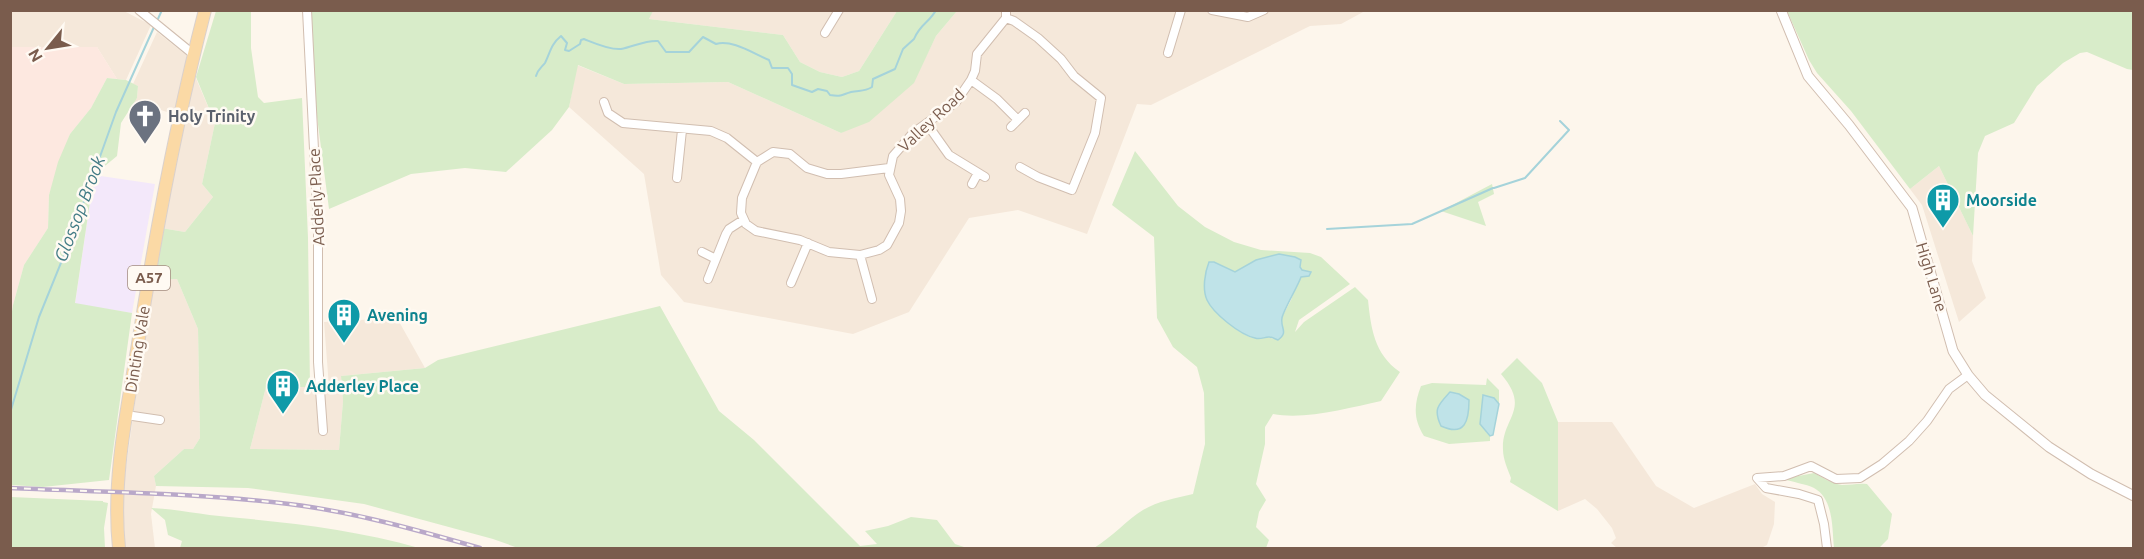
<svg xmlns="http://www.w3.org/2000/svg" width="2144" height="559" font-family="Ubuntu,sans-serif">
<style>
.residential{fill:#f5e8da}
.commercial{fill:#fde8e0}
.education{fill:#f3e8fa}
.green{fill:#d8ecc9;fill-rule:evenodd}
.water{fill:#bfe3e8;stroke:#a5d3da;stroke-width:1.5}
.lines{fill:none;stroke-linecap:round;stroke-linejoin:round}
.stream{stroke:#a5d3da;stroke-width:2}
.minor-casing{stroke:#d1beb0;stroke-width:10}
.tertiary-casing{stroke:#d1beb0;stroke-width:11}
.primary-casing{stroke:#dad1cd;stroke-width:14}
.minor{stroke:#fff;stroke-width:8}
.tertiary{stroke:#fff;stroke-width:9}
.primary{stroke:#fbd9a5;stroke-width:12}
.rail-casing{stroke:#b9a8c9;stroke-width:4.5}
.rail{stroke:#fffaf3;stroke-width:2;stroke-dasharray:7;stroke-linecap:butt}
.labels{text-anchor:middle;stroke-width:5;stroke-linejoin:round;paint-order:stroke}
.shield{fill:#fffaf3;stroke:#a28b7f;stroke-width:1.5}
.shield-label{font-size:15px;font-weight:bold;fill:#7a5c4d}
.worship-label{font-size:16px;font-weight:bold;fill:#5b616d;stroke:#fffaf3;text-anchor:start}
.street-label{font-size:16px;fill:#7a5c4d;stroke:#fffaf3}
.culture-label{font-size:16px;font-weight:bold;fill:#0d838f;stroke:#fffaf3;text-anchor:start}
.water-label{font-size:18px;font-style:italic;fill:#437c86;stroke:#fffaf3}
</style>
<rect width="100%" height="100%" fill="#fdf6ec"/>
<!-- residential -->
<path class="residential" d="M653 10 897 11 859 71 842 77 820 72 800 62 783 35 649 19Z
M11 11H124L151 25 126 80 117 79 97 47H11Z
M957 11H1365L1341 24 1310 26 1151 105 1137 104 1087 234 1018 210 969 218 909 312 853 334 684 302 661 275 644 174 569 107 577 65 624 84 728 82 841 133 913 83 936 36Z
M157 32 186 55 215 123 202 184 213 197 185 232 161 228 185 118 152 107 129 108 137 98 138 86 133 84Z
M1939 166 1973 236 1972 261 1986 298 1959 322 1922 205 1910 189Z
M177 279 198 329 200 438 193 449H184L154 476 156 486 151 514 155 548H123L124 482 152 280Z
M397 318 425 368 341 376 343 401 339 450 250 449 266 387H329L324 322Z
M1558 422H1612L1656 486 1694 508 1755 484 1762 494 1775 502 1774 524 1767 545 1761 548H1617L1611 543 1616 538 1612 528 1597 509 1585 499 1558 511Z"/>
<!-- commercial -->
<path class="commercial" d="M11 47H97L117 79 107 78 91 108 70 134 49 195 48 228 24 265 13 305 11 324Z"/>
<!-- education -->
<path class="education" d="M94 175 155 184 132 313 75 304Z"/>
<!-- green -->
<path class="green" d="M216 11H251V48L258 97 264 103 302 98 308 238 310 387H266L250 449 339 450 343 401 341 376 425 368 438 360 660 306 719 411 754 440 860 546 877 544 865 531 888 526 911 517 937 520 955 544 967 548H518L493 539 364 504 248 488 156 486 154 476 184 449H193L200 438 198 329 177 279 152 280 161 228 185 232 213 197 202 184 215 123 196 77Z
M311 11H653L649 19 783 35 800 62 820 72 842 77 859 71 897 11H957L936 36 914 83 869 122 841 133 728 82 624 84 578 65 569 107 552 130 506 172 465 168 411 174 329 209 316 109Z
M1787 11H2133V70L2127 69 2087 52 2080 53 2063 63 2037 86 2014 123 1985 136 1978 153 1973 236 1939 166 1910 189 1851 111 1817 73 1809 60Z
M107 78 126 80 138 86 137 98 121 123 117 156 94 175 75 303 132 313 109 480 43 487 11 485 10 324 13 305 24 265 48 228 49 195 58 162 70 134 91 108Z
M1135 151 1178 206 1205 227 1234 242 1261 250 1310 253 1321 257 1350 284 1299 320 1295 332 1304 322 1355 287 1368 300C1371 328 1374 354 1400 372L1381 401C1349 408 1305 420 1273 414L1265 427V444L1256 484 1266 500 1259 512 1256 527 1269 540 1266 548H1094C1111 538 1128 519 1143 510 1158 501 1176 498 1193 494L1205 444 1204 393 1197 367 1173 347 1157 318 1154 237 1112 205ZM1295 257 1301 260 1300 267 1302 271 1291 300 1282 317V322L1274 339C1266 335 1258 340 1250 337 1233 330 1220 315 1208 302L1214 262 1235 272 1256 260Z
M1492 184 1494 194 1478 202 1486 226 1441 211Z
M1517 358 1542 383 1558 422V511L1510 482 1511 478C1508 470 1503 459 1503 450 1501 418 1532 410 1501 374Z
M1487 378 1499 390V404L1494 398 1483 396 1486 432 1490 436V441L1449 444 1424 436C1413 419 1414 404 1421 386L1432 383 1486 385Z
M1814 473C1822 477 1832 484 1842 485 1851 485 1858 483 1867 484L1892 514 1888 539 1879 548H1834C1832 529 1834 499 1814 488 1806 484 1792 482 1783 479Z
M11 497 103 501V502L108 503 104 528 105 548H11Z
M151 508C177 509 203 515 229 517 293 523 357 530 419 548H180L182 541 168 535 165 520Z"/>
<!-- water -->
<path class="water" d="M1279 254 1295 257 1301 260 1300 267 1302 270 1311 272 1309 276 1301 277C1298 286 1283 311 1282 318 1280 328 1289 332 1278 340 1275 339 1272 337 1269 337 1264 337 1260 340 1255 338 1240 335 1213 313 1207 300 1202 289 1205 272 1209 262H1214L1235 272 1256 260Z
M1450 392 1459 394 1469 400C1469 421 1465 437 1441 426 1433 409 1438 405 1450 392Z
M1483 395 1494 398 1499 404 1493 435 1490 436 1480 424Z"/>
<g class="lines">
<!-- stream -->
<path class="stream" d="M157 21 162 10
M536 76C538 69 541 68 545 63 550 53 551 44 561 36L567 43 565 50 569 51 580 44 581 40 584 39C594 43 609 50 621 49 633 47 645 40 658 41L666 52H689L703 37 716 44C732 39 754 54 769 60L772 68H788L792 74V85L812 92 818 89 827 91 830 95C841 97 841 95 851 92 859 90 864 92 872 87L873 79 895 69 903 49 914 39C920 24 930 22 936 10
M1494 188 1525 178 1569 130 1560 121
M1327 229 1412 224 1493 188
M10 413 39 317 69 243 116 112 154 27"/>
<!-- minor casing -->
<g class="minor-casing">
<path id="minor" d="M139 10 193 54
M307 10 318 229V362L323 431
M1212 10 1248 17 1264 10
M1006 18 1014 21 1038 38 1061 59 1074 76 1101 98 1095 133 1072 190 1038 177 1020 167
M825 33 839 10
M1168 53 1181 10
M971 80 997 99 1018 120
M604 102 608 113 623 123 711 131 727 138 757 162
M927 124 949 155 985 177
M1011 127 1025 113
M889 168 841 174H827L807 168 790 154 773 152 757 162 742 198 741 213 746 224 756 231 800 240 829 252 860 255 879 250 887 245 899 223 901 211 900 199 889 175 893 156 913 133 956 102 971 80 975 71 977 54 1006 18V10
M677 178 682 130
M972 184 978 173
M702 252 716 259
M860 255 872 299
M708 279 726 234 729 229 743 220
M791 283 808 243
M126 415 160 420
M1827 548 1824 524 1818 500 1799 494 1766 488 1757 478 1784 476 1811 466 1836 479 1860 478 1882 464 1909 441 1927 421 1949 389 1968 375"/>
</g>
<!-- tertiary casing -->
<g class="tertiary-casing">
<path id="tertiary" d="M1781 10 1808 76 1849 125 1912 208 1953 351 1968 375 1985 395 2049 447 2091 474 2134 496"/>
</g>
<!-- primary casing -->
<g class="primary-casing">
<path id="primary" d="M119 548C112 482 126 415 137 350 155 235 176 122 205 10"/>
</g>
<!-- minor -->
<use href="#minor" class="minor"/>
<!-- tertiary -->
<use href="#tertiary" class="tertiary"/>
<!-- primary -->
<use href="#primary" class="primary"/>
<!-- rail casing -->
<g class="rail-casing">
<path id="rail" d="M10 488C102 492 198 493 289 504 354 512 417 530 480 548"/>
</g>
<!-- rail -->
<use href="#rail" class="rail"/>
</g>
<!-- icons -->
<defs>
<g id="church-pin" transform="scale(1.725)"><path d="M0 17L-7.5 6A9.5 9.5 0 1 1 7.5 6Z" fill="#6b7280" stroke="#fffaf3"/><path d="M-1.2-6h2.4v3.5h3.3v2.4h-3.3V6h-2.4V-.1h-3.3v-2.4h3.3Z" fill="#fff"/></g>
<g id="building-pin" transform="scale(1.725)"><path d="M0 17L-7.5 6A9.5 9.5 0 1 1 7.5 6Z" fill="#0f9aa8" stroke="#fffaf3"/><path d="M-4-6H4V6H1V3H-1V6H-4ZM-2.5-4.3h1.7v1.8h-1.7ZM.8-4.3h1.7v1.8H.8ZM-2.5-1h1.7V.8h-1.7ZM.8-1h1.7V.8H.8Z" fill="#fff"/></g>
</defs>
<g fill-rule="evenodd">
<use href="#church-pin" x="145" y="116"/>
<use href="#building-pin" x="1943" y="200"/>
<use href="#building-pin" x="344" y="315"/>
<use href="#building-pin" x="283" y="386"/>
</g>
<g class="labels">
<!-- shield labels -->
<rect class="shield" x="128" y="266" width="42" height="24" rx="4.5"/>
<g class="shield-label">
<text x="149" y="283">A57</text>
</g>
<!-- worship labels -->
<g class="worship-label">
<text x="168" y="122">Holy Trinity</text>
</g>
<!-- street labels -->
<g class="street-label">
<text transform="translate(931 120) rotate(-43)" y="6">Valley Road</text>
<text transform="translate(316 197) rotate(-93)" y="6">Adderly Place</text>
<text transform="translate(1932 277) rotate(73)" y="6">High Lane</text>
<text transform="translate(137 349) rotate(-81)" y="6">Dinting Vale</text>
</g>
<!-- culture labels -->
<g class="culture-label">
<text x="1966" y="206">Moorside</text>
<text x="367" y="321">Avening</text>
<text x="306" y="392">Adderley Place</text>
</g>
<!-- water labels -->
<g class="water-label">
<text transform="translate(80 209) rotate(-69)" y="6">Glossop Brook</text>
</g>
</g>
<!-- border -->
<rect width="2144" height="559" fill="none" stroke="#7a5c4d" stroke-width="24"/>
<!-- north arrow -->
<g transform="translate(48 48) rotate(240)" stroke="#fffaf3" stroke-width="4.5" paint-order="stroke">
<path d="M0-4.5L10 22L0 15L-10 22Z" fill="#7a5c4d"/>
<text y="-9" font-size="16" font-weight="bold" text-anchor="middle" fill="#7a5c4d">N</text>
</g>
</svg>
